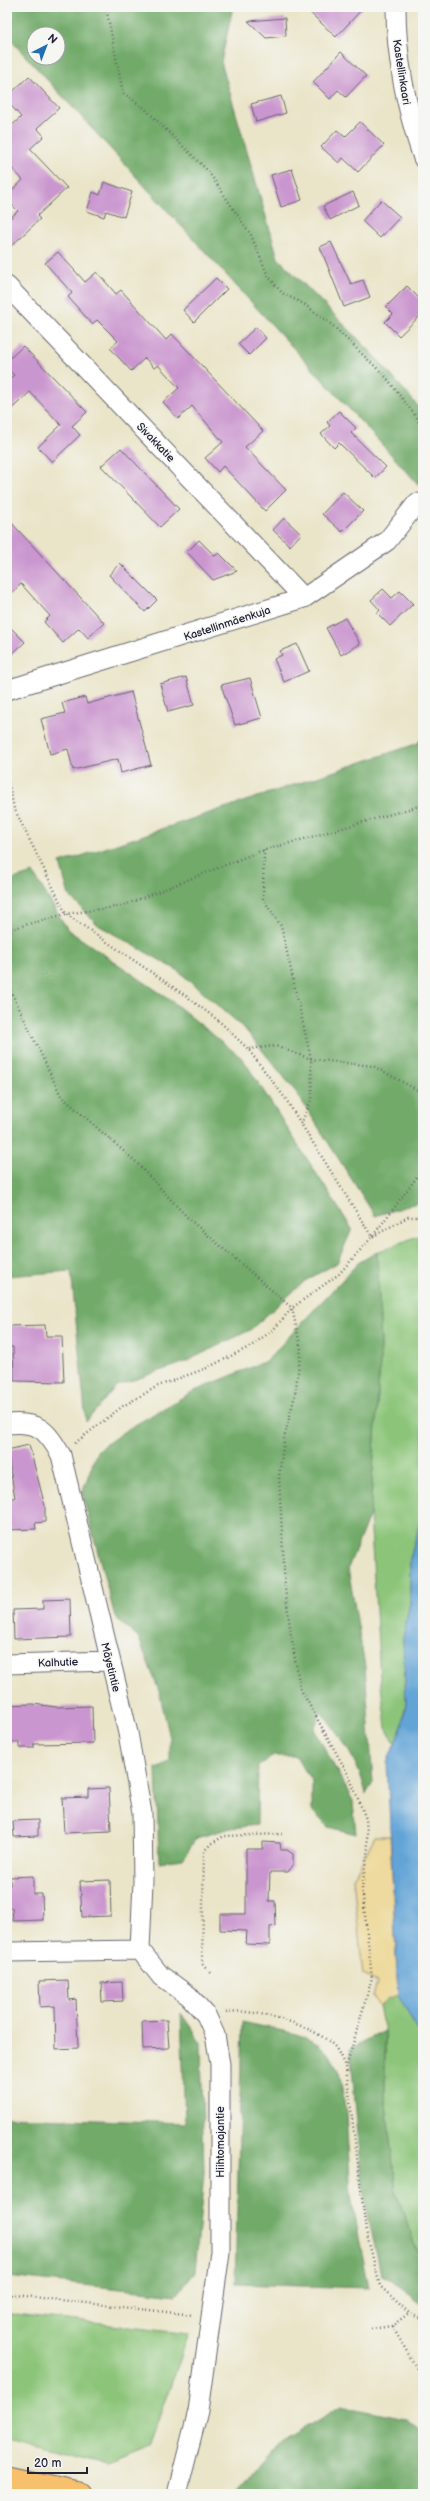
<svg xmlns="http://www.w3.org/2000/svg" width="430" height="2501" font-family="'Balsamiq Sans',sans-serif">
<style>
.green{fill:#8cc579;stroke:#57745a}
.forest{fill:#71aa69;stroke:#4a6652;fill-rule:evenodd}
.sand{fill:#eeda9e;stroke:#887e6c}
.water{fill:#64a4d7;stroke:#436389}
.building{fill:#ca96cf}
.lines{fill:none;stroke-linecap:round;stroke-linejoin:round}
.street-casing{stroke:#68666d;stroke-width:21}
.primary-casing{stroke:#68666d;stroke-width:24}
.path{stroke:#68666d;stroke-width:2.5;stroke-dasharray:1 3;stroke-linecap:butt}
.street{stroke:#fff;stroke-width:19}
.primary{stroke:#f7c06c;stroke-width:22}
.labels{text-anchor:middle;stroke-width:3;stroke-linejoin:round;paint-order:stroke}
.street-label{font-size:11px;fill:#22223b;stroke:#f6f6f2}
</style>
<rect width="100%" height="100%" fill="#f6f6f2"/>
<filter id="ink" filterUnits="userSpaceOnUse"><feTurbulence type="fractalNoise" baseFrequency=".025" numOctaves="2"/><feDisplacementMap in="SourceGraphic" scale="8" xChannelSelector="R" yChannelSelector="G"/><feConvolveMatrix kernelMatrix="1 2 1 2 8 2 1 2 1" color-interpolation-filters="sRGB"/></filter>
<filter id="wash" filterUnits="userSpaceOnUse"><feTurbulence type="fractalNoise" baseFrequency=".012" numOctaves="4" result="noise"/><feDisplacementMap in="SourceGraphic" scale="16" xChannelSelector="R" yChannelSelector="G"/><feGaussianBlur stdDeviation="0.9" result="paint"/><feColorMatrix in="noise" values="0 0 0 0 0 0 0 0 0 0 0 0 0 0 0 0 0 1.4 0 .05"/><feComposite in="paint" operator="in"/></filter>
<g filter="url(#wash)">
<rect width="100%" height="100%" fill="#eae5c9"/>
<!-- green -->
<path class="green" d="M423 1234V1512L410 1559V1602L403 1638 406 1702 402 1726 395 1744 386 1728 380 1677 370 1514 381 1346 377 1252Z
M398 1995 423 2040V2267L396 2192 385 2095V2031L379 2007 388 1998Z
M7 2313 189 2334 148 2447 107 2463 7 2439Z"/>
<!-- forest -->
<path class="forest" d="M7 7H233L221 62 278 258 372 353 423 412V466L419 485 7 36ZM34 34H58V58H34Z
M423 738V1201L375 1216 296 1092 244 1028 177 970 98 925 69 896 60 863 416 744Z
M33 873 68 930 169 999 243 1059 352 1229 337 1263 305 1281 250 1330 183 1363 116 1386 86 1422 71 1271 7 1276V881Z
M377 1252 381 1346 370 1514 348 1568 365 1666 373 1783 366 1794C360 1765 340 1734 321 1712L314 1729 353 1801 356 1834 328 1827 312 1811V1782L296 1756H274L258 1765 257 1825 231 1828 196 1838 183 1859 159 1862 156 1768 170 1762V1738L159 1691 139 1639 115 1617 82 1493 97 1451 126 1430 192 1392 266 1361 358 1263Z
M181 2013 201 2042 204 2173 195 2272 177 2295 7 2277V2117L185 2123Z
M242 2022 297 2034 318 2044 329 2054 339 2070 346 2114 351 2196 369 2288 235 2284Z
M385 2031V2095L396 2192 423 2267V2304L381 2274 364 2197 350 2048Z
M341 2406 406 2419 423 2431V2494H242L236 2489 276 2445Z"/>
<!-- sand -->
<path class="sand" d="M375 1836H390L398 1995 388 1998 379 2007 373 1996 377 1982 363 1975 353 1878Z"/>
<!-- water -->
<path class="water" d="M423 1512V2040L398 1995 387 1763 402 1726 406 1703 403 1638 410 1602V1559Z"/>
<g id="blocks">
<!-- building -->
<path class="building" d="M304 7H364L336 37Z
M285 18 286 36 266 38 248 21Z
M341 52 366 76 346 97 338 90 330 99 313 82Z
M29 76 59 108 37 128 44 136 30 149 67 188 37 216 40 219 7 250V221L18 211 7 200V195L23 180 7 163V130L21 117 7 101V97Z
M281 96 286 113 256 122 251 104Z
M360 122 384 145 358 172 343 158 339 163 321 147 337 130 345 137Z
M292 169 302 200 281 207 271 175Z
M104 182 132 192 124 217 106 211 104 217 87 211 93 192 100 195Z
M353 192 359 205 330 220 323 206Z
M381 200 400 217 380 238 362 221Z
M331 242 351 284 363 280 370 297 344 307 320 247Z
M58 252 85 282 97 272 116 294 121 290 166 340 172 334 263 431 245 447 286 490 265 511 223 466 218 472 205 458 223 442 192 406 178 419 163 402 179 388 158 365 154 368 145 358 131 371 110 348 118 341 97 320 92 324 68 297 72 293 45 263Z
M216 278 227 289 194 322 183 310Z
M407 286 423 302V313L399 336 385 322 393 314 386 307Z
M256 327 266 338 249 355 238 344Z
M23 346 87 412 72 426 80 435 52 462 38 447 61 425 30 392 7 413V381L14 375 7 368V361Z
M339 411 356 428 351 433 386 467 375 478 339 443 334 448 321 434 330 426 327 422Z
M121 448 179 509 160 527 101 466Z
M343 492 363 511 342 532 322 514Z
M7 518 104 623 88 638 79 628 63 643 44 622 50 616 21 584 7 597Z
M284 518 301 534 290 546 273 530Z
M199 540 215 556 219 553 237 571 213 580 187 552Z
M120 563 157 600 145 612 109 575Z
M383 589 392 598 400 591 413 604 390 626 377 613 380 610 371 600Z
M345 618 360 644 341 655 326 628Z
M7 624 25 642 7 659Z
M297 644 309 671 284 682 274 659 282 655 280 651Z
M186 677 194 705 168 712 160 684Z
M250 678 262 718 235 725 221 685Z
M131 692 151 765 121 773 118 759 73 770 68 749 50 754 41 719 65 713 62 703 85 697 87 704Z
M45 1325 46 1336H62L64 1382 14 1381 13 1347H7V1326Z
M29 1445 45 1506V1522L35 1523 36 1529 7 1530V1498H15L7 1450Z
M70 1599 71 1637 14 1639 13 1610 43 1609V1600Z
M33 1704 56 1707 92 1706 93 1743 34 1744V1748H19V1742H7V1705Z
M109 1788 111 1831 64 1833 62 1798 88 1797V1789Z
M38 1820V1836L14 1837 13 1821Z
M263 1842 280 1843 281 1850H287L293 1854V1865L288 1872H270L269 1901H275L276 1926 270 1927V1945L246 1944 247 1931 220 1930V1914H246V1849H263Z
M33 1876V1894H42L43 1920 13 1921 12 1908H7V1885H10V1877Z
M110 1880 111 1916 82 1917 80 1881Z
M68 1980 69 2000 76 1999 78 2048 56 2049 55 2006 40 2007 39 1981Z
M122 1982 123 2001 102 2002 101 1983Z
M167 2020 169 2048 143 2049 142 2021Z"/>
</g>
</g>
<g filter="url(#ink)">
<use href="#blocks" fill-opacity="0" stroke="#68666d" stroke-width="1"/>
<g class="lines">
<!-- street casing -->
<g class="street-casing">
<path id="street" d="M396 7C396 59 406 108 423 158
M7 286 304 598
M7 690 304 598 387 541 417 503
M7 1424C38 1421 46 1429 61 1455L128 1733 142 1813 143 1881 140 1950
M7 1664 110 1661
M7 1952 140 1950 160 1975 189 1996 206 2015 215 2035 220 2064V2252L198 2411 177 2494"/>
</g>
<!-- primary casing -->
<g class="primary-casing">
<path id="primary" d="M7 2478 81 2494"/>
</g>
<!-- path -->
<path class="path" d="M106 7 123 93 143 107 208 171 251 235 268 276 282 293 304 304 331 324 386 377 417 418 423 434
M7 776 14 808 66 914 186 996 219 1021 248 1049 285 1098 372 1237 408 1217H423
M264 850 263 899 281 926 311 1059 312 1098 301 1124
M7 930 66 914 122 906 258 852 423 805
M7 983 61 1096 136 1162 188 1218 292 1308 301 1349 295 1395 284 1439 279 1477 285 1588 291 1635 300 1688 349 1776 366 1819 368 1847 362 1888 372 1978 346 2068
M249 1049 275 1046 311 1059 373 1066 423 1093
M75 1443 123 1406 158 1386 207 1368 251 1346 274 1329 292 1308 339 1274 372 1237 423 1169
M211 1973 202 1963 204 1851 212 1843 224 1836 282 1834
M226 2012C254 2008 315 2025 335 2047 339 2052 343 2062 346 2068L366 2231 380 2286 409 2313 423 2320
M7 2294 193 2315
M392 2326 423 2379
M371 2329 392 2326 409 2313"/>
<!-- street -->
<use href="#street" class="street"/>
<!-- primary -->
<use href="#primary" class="primary"/>
</g>
</g>
<g class="labels">
<!-- street labels -->
<g class="street-label">
<text transform="translate(402 72) rotate(81)" y="4">Kastellinkaari</text>
<text transform="translate(156 442) rotate(46)" y="4">Sivakkatie</text>
<text transform="translate(227 623) rotate(-18)" y="4">Kastellinmäenkuja</text>
<text transform="translate(58 1662) rotate(-2)" y="4">Kalhutie</text>
<text transform="translate(111 1667) rotate(76)" y="4">Mäystintie</text>
<text transform="translate(220 2142) rotate(-90)" y="4">Hiihtomajantie</text>
</g>
</g>
<!-- margin -->
<rect width="430" height="2501" fill="none" stroke="#f6f6f2" stroke-width="24"/>
<!-- north arrow -->
<g transform="translate(46 46) rotate(42)"><circle r="19" fill="#f6f6f2" stroke="#a1a1a9"/>
<path d="M0-3L7 15L0 10L-7 15Z" fill="#1f6fb2"/>
<text y="-6" font-size="11" font-weight="bold" text-anchor="middle" fill="#22223b">N</text>
</g>
<!-- scale -->
<path d="M28 2467v6h59v-6" fill="none" stroke="#22223b" stroke-width="2"/>
<text x="34" y="2467" font-size="12" fill="#22223b" stroke="#f6f6f2" stroke-width="3" paint-order="stroke">20 m</text>
</svg>
